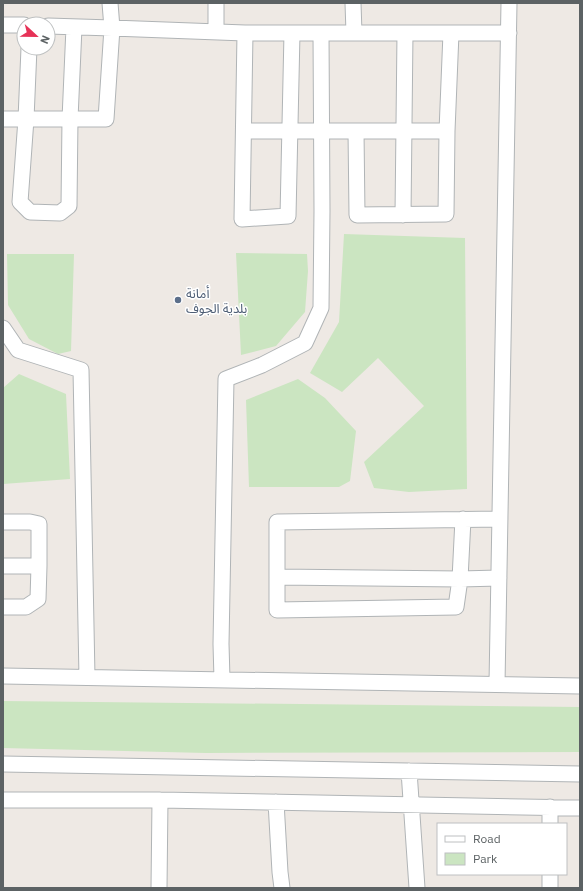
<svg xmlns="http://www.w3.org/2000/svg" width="583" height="891" font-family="'IBM Plex Sans','Noto Sans Arabic',sans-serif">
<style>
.green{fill:#cbe5c1}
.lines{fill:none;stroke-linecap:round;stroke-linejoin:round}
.minor-casing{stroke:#b0b4b6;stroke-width:17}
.minor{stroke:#fff;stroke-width:15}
.service-dot{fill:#5c6f8a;stroke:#fff;stroke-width:1.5}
.labels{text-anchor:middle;stroke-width:3;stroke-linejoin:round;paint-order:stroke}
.service-label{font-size:13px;fill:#4e5e75;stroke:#fff;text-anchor:start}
</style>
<rect width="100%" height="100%" fill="#eee9e4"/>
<!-- green -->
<path class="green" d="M344 234 465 238 467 489 409 492 374 488 364 462 424 406 378 358 342 392 310 373 339 322Z
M236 253 307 254 308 271 305 312 276 346 241 355Z
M7 254H74L71 351 58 354 29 339 8 305Z
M19 374 66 394 70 479 3 484V388Z
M298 379 325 398 356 431 350 481 339 487H249L246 400Z
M3 701 580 707V752L206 753 3 748Z"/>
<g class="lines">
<!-- minor casing -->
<g class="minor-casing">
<path id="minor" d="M353 3 354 33
M3 25H24
M48 26 112 28 110 3
M216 32V3
M292 33 288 216 242 219 245 33H321
M29 48 26 119 20 202 30 212 60 213 69 206 70 119H106L112 28 245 33
M3 119H70L74 27
M244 131H447L446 214 357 215 356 131
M447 131 451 33
M403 215 405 33
M3 328 18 350 81 370 87 677
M3 522H30L39 524V566
M3 566H39L38 599 26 607H3
M277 577 460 579 463 519
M499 578 460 579 456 607 277 610V522L500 519
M3 676 580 686
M222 679 221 644 226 379 262 365 305 343 321 308 322 211 321 33H509
M497 684 509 3
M3 764 580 774
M409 771 417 888
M3 800H160L580 808
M276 802 280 872 282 888
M550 807V824
M550 874V888
M159 888 160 800"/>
</g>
<!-- minor -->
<use href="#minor" class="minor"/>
</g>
<!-- markers -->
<circle class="service-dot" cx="178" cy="300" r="4"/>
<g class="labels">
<!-- service labels -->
<g class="service-label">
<text x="186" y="298">أمانة<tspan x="186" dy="15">بلدية الجوف</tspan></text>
</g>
</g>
<!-- border -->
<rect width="583" height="891" fill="none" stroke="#5c6264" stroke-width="8"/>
<!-- legend -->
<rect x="437" y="823" width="130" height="52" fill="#ffffff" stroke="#bec0c1"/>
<rect x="445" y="836" width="20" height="6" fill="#ffffff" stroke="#bec0c1"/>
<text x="473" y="843" font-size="12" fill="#5c6264">Road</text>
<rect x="445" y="853" width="20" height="12" fill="#cbe5c1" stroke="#bec0c1"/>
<text x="473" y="863" font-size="12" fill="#5c6264">Park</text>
<!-- north arrow -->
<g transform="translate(36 36) rotate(112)"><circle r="19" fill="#ffffff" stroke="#bec0c1"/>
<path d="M0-3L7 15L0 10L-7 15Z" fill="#e63257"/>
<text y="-6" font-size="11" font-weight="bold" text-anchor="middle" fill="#5c6264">N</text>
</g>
</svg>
